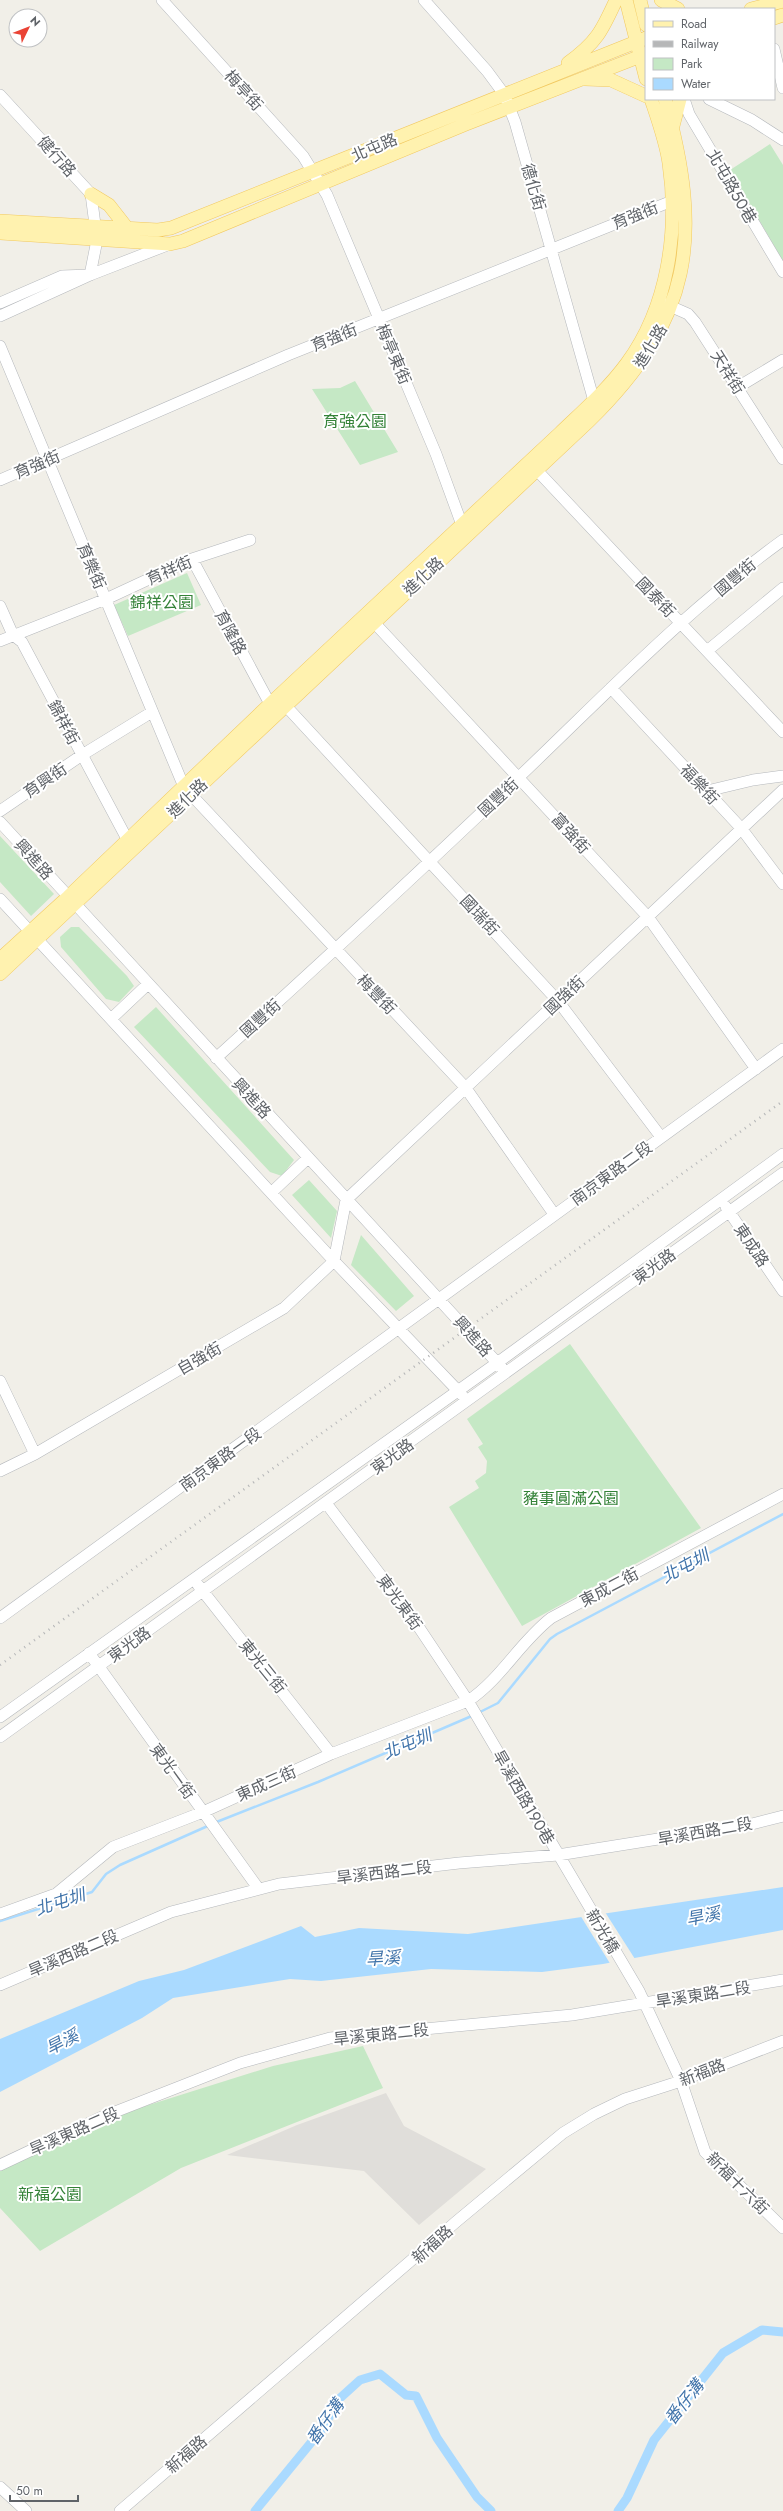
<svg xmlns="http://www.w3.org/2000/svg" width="783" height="2511" font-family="Jost,'Noto Sans TC',sans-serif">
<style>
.industrial{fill:#e0deda}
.green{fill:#c5e8c5}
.water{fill:#aadaff}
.pier{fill:#f1efe8}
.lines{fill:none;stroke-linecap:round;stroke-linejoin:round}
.stream{stroke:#aadaff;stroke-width:2.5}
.canal{stroke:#aadaff;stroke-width:9}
.minor-casing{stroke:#b5b8bc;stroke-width:12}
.major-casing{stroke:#f2c960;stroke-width:14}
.minor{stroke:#fff;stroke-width:11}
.major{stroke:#fff2af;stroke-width:13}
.rail{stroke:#b6b7b8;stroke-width:2.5;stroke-dasharray:1 5;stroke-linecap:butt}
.labels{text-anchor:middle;stroke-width:4;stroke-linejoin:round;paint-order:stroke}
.street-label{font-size:16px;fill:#5f6368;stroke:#fff}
.park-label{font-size:16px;fill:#348238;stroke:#fff}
.water-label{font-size:17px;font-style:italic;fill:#4174aa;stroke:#fff}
</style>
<rect width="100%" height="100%" fill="#f1efe8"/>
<!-- industrial -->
<path class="industrial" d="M386 2093 404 2126 486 2169 419 2225 364 2171 227 2155 297 2125Z"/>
<!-- green -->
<path class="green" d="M770 144 783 165V261L730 170Z
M355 381 398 452 360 465 312 389 340 388Z
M187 573 201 605 128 636 114 605Z
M0 836 54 894 31 916 0 882Z
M71 927H79L127 976 134 986 119 1002 106 999 61 947 60 937Z
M156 1007 294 1160 282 1176 270 1172 134 1027Z
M309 1180 337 1211 331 1238 292 1195Z
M361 1235 414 1296 396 1311 351 1265Z
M570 1344 701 1528 522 1626 449 1507 479 1488 475 1481 486 1473 487 1461 478 1447 483 1444 467 1419Z
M363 2046 383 2088 181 2168 40 2251 0 2208V2169L101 2120 273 2066Z"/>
<!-- water -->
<path class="water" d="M783 1887V1930L603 1964 542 1972 431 1969 321 1981 290 1979 173 1998 142 2018 0 2092V2039L139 1981 184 1970 301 1926 315 1937 359 1928 468 1934Z"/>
<!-- pier -->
<path class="pier" d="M605 1912 635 1959 611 1965 580 1915Z"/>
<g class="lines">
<!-- stream -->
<path class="stream" d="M478 1713 498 1703 550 1639 557 1634 783 1514
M214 1823 318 1782 474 1715
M0 1921 92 1892 106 1874 120 1865 210 1825"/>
<!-- canal -->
<path class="canal" d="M255 2511 323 2428 339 2399 360 2380 380 2374 406 2395 416 2396 437 2438 477 2497 491 2511
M618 2511 627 2498 654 2440 723 2353 762 2330 783 2332"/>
<!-- minor casing -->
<g class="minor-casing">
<path id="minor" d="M162 0 303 156 327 195 436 454 462 525
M424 0 487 71 504 94 515 122 594 401
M774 49 783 88
M0 95 91 194 97 240 90 275 62 276 0 303
M684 99 689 114 783 272
M709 99 752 120 783 140
M663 303 688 314 695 322 783 459
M0 316 90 275 170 244
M0 346 184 787 465 1087 554 1214
M738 387 783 360
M531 464 783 732
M0 480 288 355 672 201
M192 559 270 704
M0 606 13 635 22 642 127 839
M368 616 648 917 756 1069
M0 641 106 599 192 559 250 540
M707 651 783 588
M611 688 741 828 783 884
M285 705 558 1001 661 1137
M707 791 753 780 783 776
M0 811 82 755 152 712
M0 822 502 1368
M0 899 334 1261 462 1395
M112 1018 148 984
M216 1058C318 966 419 872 519 777 604 696 687 609 783 540
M272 1192 308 1158
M726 1207 783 1291
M0 1381 35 1454
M0 1471 35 1454 284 1308 334 1261 346 1200 783 790
M326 1503 410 1614 468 1701 639 1991 681 2081 705 2152 783 2228
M198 1585 331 1754
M0 1618 783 1049
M89 1653 258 1888
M0 1717 497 1363 783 1154
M0 1737 783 1173
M0 1914 56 1894 113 1847 203 1812 331 1754 468 1701C502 1678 519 1643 551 1618L783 1494
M0 1985 171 1912 279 1884 459 1863 558 1855 752 1824 783 1816
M0 2165 102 2117 240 2063 330 2038 572 2015 783 1980
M0 2487 26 2511
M120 2511 457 2221 563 2133 594 2114 625 2099 681 2081 783 2041"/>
</g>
<!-- major casing -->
<g class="major-casing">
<path id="major" d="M626 0 646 79
M640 0 646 25
M661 0 678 9
M751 9 783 1
M774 18 783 15
M568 63C596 43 602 31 616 0
M585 79 611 80 646 96
M673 126 680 99
M91 194 109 205 127 228
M0 221 158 230 171 228 646 38
M0 233 170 244 183 241 466 124 646 54
M0 959 68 897 270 704 560 433C583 411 608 389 627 363 668 307 679 231 669 163 666 142 658 120 651 99
M0 974 589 421C693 319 703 237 665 99"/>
</g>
<!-- minor -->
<use href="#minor" class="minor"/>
<!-- major -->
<use href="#major" class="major"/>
<!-- rail -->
<path class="rail" d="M0 1665 783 1101"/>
</g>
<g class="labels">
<!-- street labels -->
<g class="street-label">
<text transform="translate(244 90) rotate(48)" y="6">梅亭街</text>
<text transform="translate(374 147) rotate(-23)" y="6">北屯路</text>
<text transform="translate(57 156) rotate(48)" y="6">健行路</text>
<text transform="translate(732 186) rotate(60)" y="6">北屯路50巷</text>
<text transform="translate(534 187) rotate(74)" y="6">德化街</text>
<text transform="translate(635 215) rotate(-22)" y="6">育強街</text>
<text transform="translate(334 337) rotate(-22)" y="6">育強街</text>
<text transform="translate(650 346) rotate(-59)" y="6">進化路</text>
<text transform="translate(394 354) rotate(67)" y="6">梅亭東街</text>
<text transform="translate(728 372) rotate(58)" y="6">天祥街</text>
<text transform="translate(37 464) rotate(-23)" y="6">育強街</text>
<text transform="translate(92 566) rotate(67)" y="6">育樂街</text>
<text transform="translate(169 570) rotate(-24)" y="6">育祥街</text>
<text transform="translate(423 576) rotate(-43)" y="6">進化路</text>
<text transform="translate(735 577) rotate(-40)" y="6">國豐街</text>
<text transform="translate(656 597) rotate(46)" y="6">國泰街</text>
<text transform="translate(231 632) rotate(62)" y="6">育隆路</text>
<text transform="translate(64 722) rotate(62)" y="6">錦祥街</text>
<text transform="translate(45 780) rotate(-34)" y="6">育興街</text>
<text transform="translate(700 784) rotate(47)" y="6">福樂街</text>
<text transform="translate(498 797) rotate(-43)" y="6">國豐街</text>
<text transform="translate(187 798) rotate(-44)" y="6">進化路</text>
<text transform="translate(571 833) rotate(48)" y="6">富強街</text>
<text transform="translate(34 859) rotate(48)" y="6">興進路</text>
<text transform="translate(480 915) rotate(47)" y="6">國瑞街</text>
<text transform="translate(377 994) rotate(46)" y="6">梅豐街</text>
<text transform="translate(564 995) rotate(-43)" y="6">國強街</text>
<text transform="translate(260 1018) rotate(-42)" y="6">國豐街</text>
<text transform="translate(252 1098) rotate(47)" y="6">興進路</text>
<text transform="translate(611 1173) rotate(-36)" y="6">南京東路二段</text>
<text transform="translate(752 1245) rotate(56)" y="6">東成路</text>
<text transform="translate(654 1266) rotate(-36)" y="6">東光路</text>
<text transform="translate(473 1336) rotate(48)" y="6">興進路</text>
<text transform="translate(199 1358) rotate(-30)" y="6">自強街</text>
<text transform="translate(392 1456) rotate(-36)" y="6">東光路</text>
<text transform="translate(220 1459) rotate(-36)" y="6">南京東路一段</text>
<text transform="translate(609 1587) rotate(-28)" y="6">東成二街</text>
<text transform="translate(400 1602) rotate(54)" y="6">東光東街</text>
<text transform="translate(129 1644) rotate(-36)" y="6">東光路</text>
<text transform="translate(263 1666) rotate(51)" y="6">東光三街</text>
<text transform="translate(173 1771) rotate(54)" y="6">東光一街</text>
<text transform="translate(266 1783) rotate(-24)" y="6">東成三街</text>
<text transform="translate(524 1797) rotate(60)" y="6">旱溪西路190巷</text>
<text transform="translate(705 1831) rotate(-10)" y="6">旱溪西路二段</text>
<text transform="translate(384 1872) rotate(-7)" y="6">旱溪西路二段</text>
<text transform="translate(603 1931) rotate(59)" y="6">新光橋</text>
<text transform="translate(73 1953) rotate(-23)" y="6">旱溪西路二段</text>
<text transform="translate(703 1994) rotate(-9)" y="6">旱溪東路二段</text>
<text transform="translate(381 2034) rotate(-6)" y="6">旱溪東路二段</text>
<text transform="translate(702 2072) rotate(-21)" y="6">新福路</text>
<text transform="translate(74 2131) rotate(-24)" y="6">旱溪東路二段</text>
<text transform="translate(738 2183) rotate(45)" y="6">新福十六街</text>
<text transform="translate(432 2244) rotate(-42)" y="6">新福路</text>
<text transform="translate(186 2454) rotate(-41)" y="6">新福路</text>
</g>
<!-- park labels -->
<g class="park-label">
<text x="355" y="427">育強公園</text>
<text x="162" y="608">錦祥公園</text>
<text x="571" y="1504">豬事圓滿公園</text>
<text x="50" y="2200">新福公園</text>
</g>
<!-- water labels -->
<g class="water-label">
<text transform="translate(685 1566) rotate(-28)" y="6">北屯圳</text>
<text transform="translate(407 1744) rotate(-23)" y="6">北屯圳</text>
<text transform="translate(60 1902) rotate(-18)" y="6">北屯圳</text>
<text transform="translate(703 1916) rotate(-11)" y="6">旱溪</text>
<text transform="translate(383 1958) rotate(-3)" y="6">旱溪</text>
<text transform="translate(62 2042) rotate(-27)" y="6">旱溪</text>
<text transform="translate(684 2402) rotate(-52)" y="6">番仔溝</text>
<text transform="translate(325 2422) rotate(-55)" y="6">番仔溝</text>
</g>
</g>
<!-- legend -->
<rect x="645" y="8" width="130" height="92" fill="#ffffff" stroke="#bfc1c3"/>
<rect x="653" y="21" width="20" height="6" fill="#fff2af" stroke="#bfc1c3"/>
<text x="681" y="28" font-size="12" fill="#5f6368">Road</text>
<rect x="653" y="41" width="20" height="6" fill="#b6b7b8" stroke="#bfc1c3"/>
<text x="681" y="48" font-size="12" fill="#5f6368">Railway</text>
<rect x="653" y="58" width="20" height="12" fill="#c5e8c5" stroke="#bfc1c3"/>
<text x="681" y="68" font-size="12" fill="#5f6368">Park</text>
<rect x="653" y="78" width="20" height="12" fill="#aadaff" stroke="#bfc1c3"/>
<text x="681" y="88" font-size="12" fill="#5f6368">Water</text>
<!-- north arrow -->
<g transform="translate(28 28) rotate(47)"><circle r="19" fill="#ffffff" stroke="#bfc1c3"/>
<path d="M0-3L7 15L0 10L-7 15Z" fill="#ea4335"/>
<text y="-6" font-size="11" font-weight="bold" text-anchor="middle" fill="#5f6368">N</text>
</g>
<!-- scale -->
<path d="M10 2495v6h68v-6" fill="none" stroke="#5f6368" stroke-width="2"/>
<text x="16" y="2495" font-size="12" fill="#5f6368" stroke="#ffffff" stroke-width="3" paint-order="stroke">50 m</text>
</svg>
